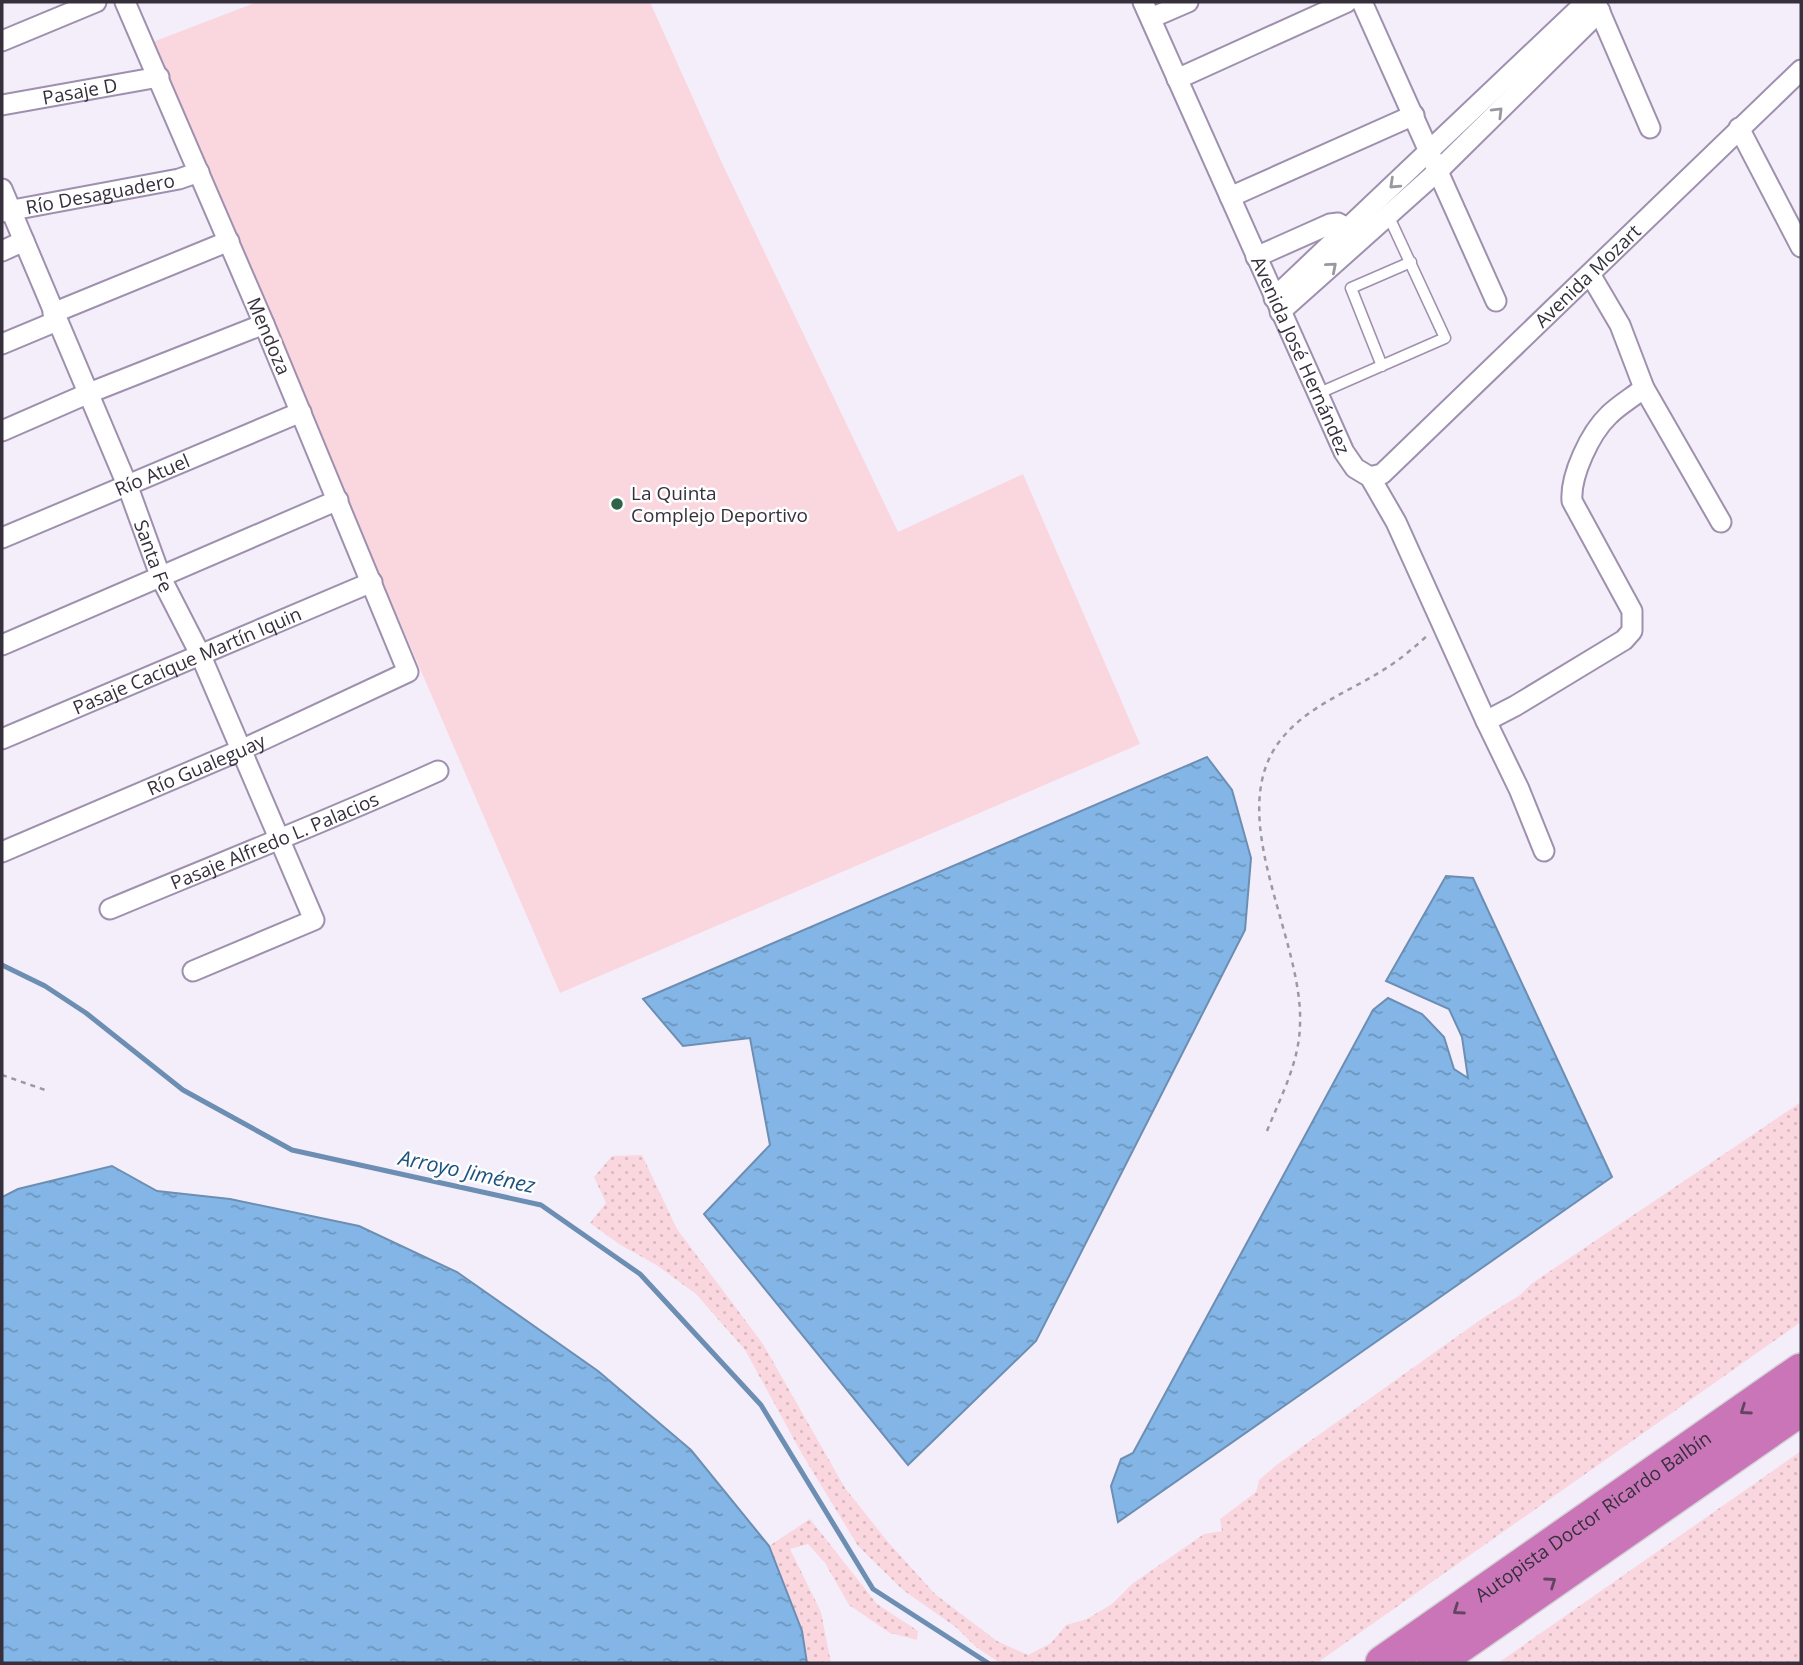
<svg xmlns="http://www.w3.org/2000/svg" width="1803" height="1665" font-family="'Open Sans',sans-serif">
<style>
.grass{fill:url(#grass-dots)}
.pitch{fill:#fad7de}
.water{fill:url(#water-ripples);stroke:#6c8eb3;stroke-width:2}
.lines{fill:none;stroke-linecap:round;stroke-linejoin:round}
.stream{stroke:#6c8eb3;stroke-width:5}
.service-casing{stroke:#9e90ae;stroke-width:13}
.minor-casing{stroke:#9e90ae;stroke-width:23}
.motorway-casing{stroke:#d3d1d4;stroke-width:38}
.path{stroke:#9e98a5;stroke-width:2.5;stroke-dasharray:5 5;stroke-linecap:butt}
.service{stroke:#fff;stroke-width:10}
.minor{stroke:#fff;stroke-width:19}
.motorway{stroke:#cb75b9;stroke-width:35}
.oneway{stroke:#9a989e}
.oneway2{stroke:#634562}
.poi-dot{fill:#2e6349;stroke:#fefefe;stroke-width:2.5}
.labels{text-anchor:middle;stroke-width:5;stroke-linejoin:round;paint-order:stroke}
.street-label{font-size:19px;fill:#36303d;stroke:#fefefe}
.poi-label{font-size:19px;fill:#36303d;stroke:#fefefe;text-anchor:start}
.water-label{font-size:21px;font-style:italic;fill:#1b5280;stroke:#fefefe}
</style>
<defs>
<pattern id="grass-dots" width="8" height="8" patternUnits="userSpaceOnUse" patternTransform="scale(1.75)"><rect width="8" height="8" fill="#fad7de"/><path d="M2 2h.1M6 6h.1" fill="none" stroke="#d7b9bf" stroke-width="1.8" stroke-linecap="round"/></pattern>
<pattern id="water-ripples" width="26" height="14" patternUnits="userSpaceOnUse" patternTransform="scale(1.75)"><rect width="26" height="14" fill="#83b6e6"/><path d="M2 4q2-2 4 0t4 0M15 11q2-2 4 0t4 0" fill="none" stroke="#6c94bc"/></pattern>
</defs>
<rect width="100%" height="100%" fill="#f4eefb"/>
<!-- grass -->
<path class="grass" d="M1801 1102V1322L1317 1663H1000L976 1647 957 1628 903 1590 858 1546 802 1454 745 1350 696 1294 658 1266 619 1244 590 1223 606 1203 594 1177 612 1156 642 1155 677 1229 763 1344 845 1488 888 1542 935 1594 997 1641 1028 1655 1051 1643 1066 1625 1087 1619 1112 1604 1132 1584 1204 1534 1222 1531 1220 1519 1256 1492 1259 1480 1275 1466 1480 1320 1520 1295 1531 1284Z
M1801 1451V1663H1498Z
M810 1519 877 1604 918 1631 917 1640 890 1633 849 1605 825 1563 808 1544 790 1549 821 1612 831 1663H807L802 1631 769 1546Z"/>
<!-- pitch -->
<path class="pitch" d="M257 2H650L722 163 898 532 1023 474 1140 744 560 993 150 43Z"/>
<!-- water -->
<path class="water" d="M1207 757 1232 790 1251 858 1245 930 1036 1341 908 1465 704 1214 770 1145 750 1038 683 1046 643 999Z
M1446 876 1473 878 1612 1177 1118 1522 1111 1486 1121 1459 1133 1453 1373 1010 1388 998 1422 1014 1444 1037 1454 1069 1468 1078 1462 1037 1449 1009 1386 981Z
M112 1166 157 1191 230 1199 359 1226 457 1272 598 1371 691 1450 769 1546 802 1631 807 1663H2V1197L18 1189Z"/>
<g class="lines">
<!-- stream -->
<path class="stream" d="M2 965 45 986 86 1013 183 1090 292 1150 541 1205 640 1274 761 1405 873 1589 988 1663"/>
<!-- service casing -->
<g class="service-casing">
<path id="service" d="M1382 366 1351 288 1411 262
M1317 394 1445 338 1389 217"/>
</g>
<!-- minor casing -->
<g class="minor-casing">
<g id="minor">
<path id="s1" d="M1143 2 1344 452 1355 468 1370 477 1396 522 1486 721 1519 789 1544 851"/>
<path d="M1362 2 1496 301"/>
<path d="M1596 3 1650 128"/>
<path d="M1151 18 1188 2"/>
<path d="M2 41 96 2"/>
<path d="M1177 79 1347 2"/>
<path id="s2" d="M2 105 159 77"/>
<path d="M1739 128 1801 247"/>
<path id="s3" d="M2 189 128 487 161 578 201 656 314 920 193 971"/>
<path d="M1230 197 1414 115"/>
<path id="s4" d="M2 212 179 179 199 172"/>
<path d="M2 251 24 241"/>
<path d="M1256 257 1330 224 1338 223 1347 228"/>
<path d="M1590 274 1620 325 1644 388 1721 522"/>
<path d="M1274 298 1586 2"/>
<path d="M1280 312 1439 170 1600 11"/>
<path d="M53 313 229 241"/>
<path d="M2 344 57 321"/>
<path d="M2 431 89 393 264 324"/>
<path id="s5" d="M1370 477 1382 474 1801 70"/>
<path id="s6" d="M2 538 301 412"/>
<path d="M2 645 338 500"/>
<path d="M1486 721 1515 706 1624 640 1632 631V611L1572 501C1570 476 1590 433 1609 415 1619 405 1633 397 1644 388"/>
<path id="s7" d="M2 739 372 582"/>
<path id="s8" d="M2 852 241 750 408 672 264 324 125 2"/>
<path id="s9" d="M110 909C220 863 330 820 438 771"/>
</g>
</g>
<!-- motorway casing -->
<g class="motorway-casing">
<g id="motorway">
<path id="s10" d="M1383 1663 1801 1371"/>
<path d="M1434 1663 1801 1408"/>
</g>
</g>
<!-- path -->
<path class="path" d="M2 1075 48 1091
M1267 1131C1281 1096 1299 1063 1300 1025 1304 939 1223 818 1279 742 1307 705 1350 692 1388 667 1402 658 1416 646 1429 634"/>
<!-- service -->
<use href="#service" class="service"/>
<!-- minor -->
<use href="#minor" class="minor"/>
<!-- motorway -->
<use href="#motorway" class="motorway"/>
</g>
<!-- one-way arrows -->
<defs><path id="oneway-chevron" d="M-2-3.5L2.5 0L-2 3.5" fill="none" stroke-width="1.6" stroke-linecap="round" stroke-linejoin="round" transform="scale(1.75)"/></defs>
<g class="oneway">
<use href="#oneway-chevron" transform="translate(1498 112) rotate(-45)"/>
<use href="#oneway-chevron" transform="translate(1394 184) rotate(137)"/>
<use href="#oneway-chevron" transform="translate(1332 267) rotate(-41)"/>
</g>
<g class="oneway2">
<use href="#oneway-chevron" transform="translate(1745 1410) rotate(145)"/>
<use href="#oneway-chevron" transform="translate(1551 1582) rotate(-35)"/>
<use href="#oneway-chevron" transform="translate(1458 1610) rotate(145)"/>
</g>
<!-- markers -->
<circle class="poi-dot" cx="617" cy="504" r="7"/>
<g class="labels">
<!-- street labels -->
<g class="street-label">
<text dy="7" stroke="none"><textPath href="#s2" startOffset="79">Pasaje D</textPath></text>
<text dy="7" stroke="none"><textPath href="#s4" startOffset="100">Río Desaguadero</textPath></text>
<text dy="7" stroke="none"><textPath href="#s5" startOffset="298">Avenida Mozart</textPath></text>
<text transform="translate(269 336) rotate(67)" y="7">Mendoza</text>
<text dy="7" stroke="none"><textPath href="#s1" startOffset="387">Avenida José Hernández</textPath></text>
<text dy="7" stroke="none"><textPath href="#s6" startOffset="163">Río Atuel</textPath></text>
<text dy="7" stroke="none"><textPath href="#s3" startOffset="397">Santa Fe</textPath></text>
<text dy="7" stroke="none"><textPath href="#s7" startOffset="201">Pasaje Cacique Martín Iquin</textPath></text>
<text dy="7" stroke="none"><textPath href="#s8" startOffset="222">Río Gualeguay</textPath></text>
<text dy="7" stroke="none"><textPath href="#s9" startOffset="178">Pasaje Alfredo L. Palacios</textPath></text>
<text dy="7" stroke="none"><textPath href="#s10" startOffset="256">Autopista Doctor Ricardo Balbín</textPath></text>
</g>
<!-- poi labels -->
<g class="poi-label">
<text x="631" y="500">La Quinta<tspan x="631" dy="22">Complejo Deportivo</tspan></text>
</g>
<!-- water labels -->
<g class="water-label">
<text transform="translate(467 1172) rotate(12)" y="7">Arroyo Jiménez</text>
</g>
</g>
<!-- border -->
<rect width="1803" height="1665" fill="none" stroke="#36303d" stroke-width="7"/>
</svg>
